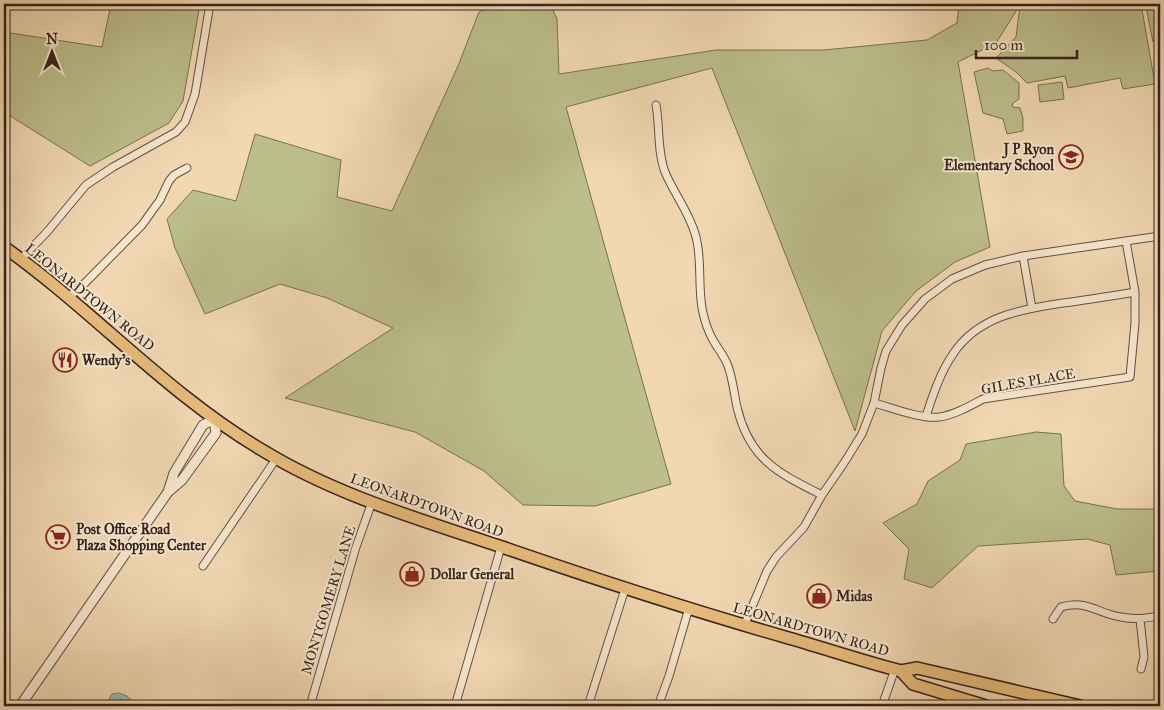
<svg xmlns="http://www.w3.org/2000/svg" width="1164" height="710" font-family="'IM FELL Great Primer',serif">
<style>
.green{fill:#bcbe8b;stroke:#787054}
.water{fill:#a1b6b9;stroke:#767b7a}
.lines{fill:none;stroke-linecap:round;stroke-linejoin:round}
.minor-casing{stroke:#645042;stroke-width:9}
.tertiary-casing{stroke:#645042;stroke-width:11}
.trunk-casing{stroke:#35231c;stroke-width:14}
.minor{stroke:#f6e6ce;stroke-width:7}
.tertiary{stroke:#f6e6ce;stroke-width:9}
.trunk{stroke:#e8bc7a;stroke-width:11}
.labels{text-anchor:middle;stroke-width:4;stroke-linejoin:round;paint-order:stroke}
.poi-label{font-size:14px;font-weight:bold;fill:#35231c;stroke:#f6e6ce;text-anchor:start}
.street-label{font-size:14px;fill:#35231c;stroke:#f6e6ce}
</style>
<rect width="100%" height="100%" fill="#f1d8b3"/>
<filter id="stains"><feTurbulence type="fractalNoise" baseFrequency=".004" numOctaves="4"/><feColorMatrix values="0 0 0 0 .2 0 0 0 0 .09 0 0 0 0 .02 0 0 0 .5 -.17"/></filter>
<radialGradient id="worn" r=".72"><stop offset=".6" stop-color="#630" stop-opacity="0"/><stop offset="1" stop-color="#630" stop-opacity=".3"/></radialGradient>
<!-- green -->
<path class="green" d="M111 4H200L183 101 169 123 90 166 4 112V32L102 47Z
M498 4H550L557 19 559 74 716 50H824L927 40 957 23 959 4H1141L1155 84 1123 89 1120 78 1068 88 1065 76 1027 83 1016 72 996 58 1016 37 1020 5 996 43 958 62 990 247 955 262 916 291 882 331 855 431 712 68 566 107 671 484 595 506 523 505 484 471 415 432 285 398 393 328 327 298 280 284 205 314 175 248 167 219 193 190 236 201 255 134 341 160 337 197 392 211 458 66 479 12Z
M1160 4V40L1153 42 1146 7Z
M1160 44V81L1154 45Z
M988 68 993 71 1003 70 1019 83V99L1012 104 1013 107 1020 108 1023 118V131L1007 134 1003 119 983 113 974 72Z
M1062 82 1064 99 1040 102 1038 85Z
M1036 432 1061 434 1064 486 1075 501 1117 509H1160V571L1116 575 1110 545 1087 539 978 546 932 588 904 579 909 549 883 523 917 504 928 481 960 460 966 444Z"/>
<!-- water -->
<path class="water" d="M119 693 127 696 138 706H107L108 701 112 694Z"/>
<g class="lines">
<!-- minor casing -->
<g class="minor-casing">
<path id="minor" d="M656 105C660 126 657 151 665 172 674 194 690 213 696 237 702 260 698 284 702 308 704 319 708 331 713 340 718 349 725 357 728 366 733 380 734 393 737 407 749 459 778 473 822 495
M1023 256 1032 308
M21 259 47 232 86 185 113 167 176 132 185 122 195 94 210 4
M69 297 85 283 142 225 160 200 169 181 174 175 187 168
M874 403C893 408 920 419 939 417 954 415 970 406 983 399L1130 377 1135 323V292L1126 241
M926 416C933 395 940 373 953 354 978 316 1022 309 1063 303 1087 300 1111 296 1135 292
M203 566 276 459
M1053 619 1061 607C1087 599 1098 614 1121 617 1135 620 1147 618 1160 616
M1140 619 1144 657 1141 669
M744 626 767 571 776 557 804 527 822 495 844 463 862 434 874 403 881 368 886 351 902 325 925 299 952 279 985 265 1023 256 1160 236
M310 706 356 547 372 502
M455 706 501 547
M588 706 625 589
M658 706 669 676 689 608
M882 706 895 669"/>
</g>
<!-- tertiary casing -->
<g class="tertiary-casing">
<path id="tertiary" d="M20 706 168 492 174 473 203 425 214 419 216 433 182 480 168 492"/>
</g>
<!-- trunk casing -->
<g class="trunk-casing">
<path id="trunk" d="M4 247C93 310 167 394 262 450 337 496 422 520 505 548 598 580 691 610 785 637 824 648 862 661 901 671L917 668 1080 706
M901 671 913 684 986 706"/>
</g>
<!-- minor -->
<use href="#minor" class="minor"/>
<!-- tertiary -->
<use href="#tertiary" class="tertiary"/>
<!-- trunk -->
<use href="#trunk" class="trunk"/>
</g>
<!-- icons -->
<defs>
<g id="school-ring" transform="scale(1.25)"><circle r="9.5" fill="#f6e6ce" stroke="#8f2418" stroke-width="1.5"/><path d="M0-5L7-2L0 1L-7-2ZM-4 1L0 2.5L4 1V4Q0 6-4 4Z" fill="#8f2418"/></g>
<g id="restaurant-ring" transform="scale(1.25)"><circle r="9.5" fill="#f6e6ce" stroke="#8f2418" stroke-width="1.5"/><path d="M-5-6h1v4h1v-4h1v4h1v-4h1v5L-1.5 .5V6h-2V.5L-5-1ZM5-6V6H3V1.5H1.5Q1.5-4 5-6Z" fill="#8f2418"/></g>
<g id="supermarket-ring" transform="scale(1.25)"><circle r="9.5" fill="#f6e6ce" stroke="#8f2418" stroke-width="1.5"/><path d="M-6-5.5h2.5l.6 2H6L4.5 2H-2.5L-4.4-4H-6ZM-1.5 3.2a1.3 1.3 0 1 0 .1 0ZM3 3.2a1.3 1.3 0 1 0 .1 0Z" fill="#8f2418"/></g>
<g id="shop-ring" transform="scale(1.25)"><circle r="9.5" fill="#f6e6ce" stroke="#8f2418" stroke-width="1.5"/><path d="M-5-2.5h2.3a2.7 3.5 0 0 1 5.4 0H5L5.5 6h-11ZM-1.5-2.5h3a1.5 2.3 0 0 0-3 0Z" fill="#8f2418"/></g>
</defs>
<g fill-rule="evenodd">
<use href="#school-ring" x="1071" y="157"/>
<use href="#restaurant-ring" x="65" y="360"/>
<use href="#supermarket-ring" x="58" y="537"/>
<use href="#shop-ring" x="412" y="574"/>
<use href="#shop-ring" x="819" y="596"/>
</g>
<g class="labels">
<!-- poi labels -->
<g class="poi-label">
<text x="1054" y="154" text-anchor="end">J P Ryon<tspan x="1054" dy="16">Elementary School</tspan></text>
<text x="82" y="365">Wendy's</text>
<text x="76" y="534">Post Office Road<tspan x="76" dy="16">Plaza Shopping Center</tspan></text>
<text x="430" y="579">Dollar General</text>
<text x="836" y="601">Midas</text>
</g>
<!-- street labels -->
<g class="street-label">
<text transform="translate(90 297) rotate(39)" y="5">LEONARDTOWN ROAD</text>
<text transform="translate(1028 381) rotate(-10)" y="5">GILES PLACE</text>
<text transform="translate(427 505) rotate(20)" y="5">LEONARDTOWN ROAD</text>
<text transform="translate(328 600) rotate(-73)" y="5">MONTGOMERY LANE</text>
<text transform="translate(811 629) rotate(16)" y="5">LEONARDTOWN ROAD</text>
</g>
</g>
<!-- margin -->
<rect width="1164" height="710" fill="none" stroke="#f1d8b3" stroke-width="20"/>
<rect x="5" y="5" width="1154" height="700" fill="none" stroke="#35231c" stroke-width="2.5"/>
<rect x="10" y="10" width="1144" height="690" fill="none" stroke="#35231c"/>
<!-- north arrow -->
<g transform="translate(52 52)" stroke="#f6e6ce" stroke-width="4" paint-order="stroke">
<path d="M0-4L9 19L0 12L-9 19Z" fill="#35231c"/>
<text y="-8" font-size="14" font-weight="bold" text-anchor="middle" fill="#35231c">N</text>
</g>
<!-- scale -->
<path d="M976 50v8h101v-8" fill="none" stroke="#35231c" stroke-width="2.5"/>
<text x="984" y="50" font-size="15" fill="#35231c" stroke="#f6e6ce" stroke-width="4" paint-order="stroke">100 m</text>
<rect width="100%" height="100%" filter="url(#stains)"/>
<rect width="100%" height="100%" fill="url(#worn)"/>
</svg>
